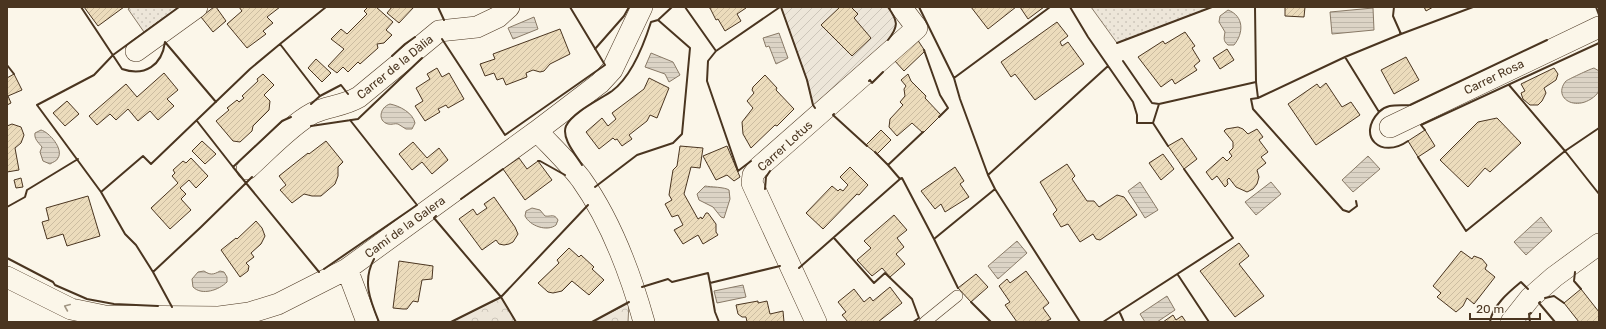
<svg xmlns="http://www.w3.org/2000/svg" width="1606" height="329" font-family="Rubik,sans-serif">
<style>
.grass{fill:url(#grass-dots);stroke:#887966}
.forest{fill:url(#forest-crowns);stroke:#887966}
.garden{fill:url(#garden-furrows);stroke:#887966}
.water{fill:url(#water-rules);stroke:#887966}
.building{fill:url(#building-hatch);stroke:#4a3520}
.lines{fill:none;stroke-linecap:round;stroke-linejoin:round}
.service-casing{stroke:#4a3520;stroke-width:12}
.minor-casing{stroke:#4a3520;stroke-width:22}
.service{stroke:#fbf6e9;stroke-width:11}
.minor{stroke:#fbf6e9;stroke-width:21}
.wall{stroke:#4a3520;stroke-width:2}
.oneway{stroke:#a29684}
.labels{text-anchor:middle;stroke-width:3;stroke-linejoin:round;paint-order:stroke}
.street-label{font-size:12px;fill:#4a3520;stroke:#fbf6e9}
</style>
<defs>
<pattern id="grass-dots" width="8" height="8" patternUnits="userSpaceOnUse"><rect width="8" height="8" fill="#ede6d9"/><path d="M2 2h.1M6 6h.1" fill="none" stroke="#cdc6ba" stroke-width="1.8" stroke-linecap="round"/></pattern>
<pattern id="forest-crowns" width="20" height="18" patternUnits="userSpaceOnUse"><rect width="20" height="18" fill="#ede6d9"/><path d="M2 6a3 3 0 1 1 6 0M12 15a3 3 0 1 1 6 0" fill="none" stroke="#cdc6ba"/></pattern>
<pattern id="garden-furrows" width="10" height="10" patternUnits="userSpaceOnUse"><rect width="10" height="10" fill="#ede6d9"/><path d="M-1 1l2-2M0 10L10 0M9 11l2-2" fill="none" stroke="#cdc6ba"/></pattern>
<pattern id="water-rules" width="6" height="5" patternUnits="userSpaceOnUse"><rect width="6" height="5" fill="#dcd4c6"/><path d="M0 2.5h6" fill="none" stroke="#beb7aa"/></pattern>
<pattern id="building-hatch" width="6" height="6" patternUnits="userSpaceOnUse"><rect width="6" height="6" fill="#ecdcbc"/><path d="M-1 1l2-2M0 6l6-6M5 7l2-2" fill="none" stroke="#ccbda1"/></pattern>
</defs>
<rect width="100%" height="100%" fill="#fbf6e9"/>
<!-- grass -->
<path class="grass" d="M131 7H179L144 32 128 9Z
M1091 7H1212L1117 43Z"/>
<!-- forest -->
<path class="forest" d="M501 297 516 322H451L500 298Z
M629 303 628 322H592Z"/>
<!-- garden -->
<path class="garden" d="M781 7H888C899 22 898 28 886 43L815 108 813 105 807 80Z"/>
<!-- water -->
<path class="water" d="M1373 8 1374 30 1332 34 1330 12Z
M1228 10C1244 16 1244 33 1234 45H1228C1223 41 1224 38 1225 32L1219 22 1220 16Z
M534 17 538 29 513 39 508 28Z
M779 33 788 58 776 64 769 46 766 47 763 38Z
M651 53 673 62 680 75 669 82 665 74 645 67Z
M1594 68 1599 71C1599 77 1600 84 1599 90 1598 94 1594 97 1591 99 1572 111 1553 96 1566 81 1567 80 1590 69 1594 68Z
M390 104C400 106 413 113 415 123L412 129H406L398 124C395 123 392 125 388 124 377 121 380 107 390 104Z
M41 130C49 132 64 149 58 158 57 161 53 162 50 164L43 161 40 152 42 147C38 142 34 139 35 133Z
M1368 156 1380 169 1353 192 1342 180Z
M1140 182 1158 210 1145 218 1128 191Z
M1271 182 1281 194 1256 215 1245 202Z
M705 186C710 187 725 187 729 190L730 199 724 218 721 217 713 207 699 200 697 194Z
M532 208 540 210 545 216C551 217 554 213 558 220L556 225C547 232 530 226 525 216L526 211Z
M1541 217 1552 231 1526 255 1514 242Z
M1017 241 1027 253 998 279 988 266Z
M204 271C210 275 213 275 220 271L224 272 227 277V282C219 290 202 296 193 287L192 279 198 272Z
M743 285 746 297 717 303 714 291Z
M1167 296 1175 310 1157 322H1145L1140 314Z"/>
<!-- building -->
<path class="building" d="M84 7H124L98 26Z
M214 7H216L226 21 213 32 201 17Z
M239 7H280L267 17 273 23 263 31 266 34 247 48 227 24 242 11Z
M368 7H376L393 22 386 30 392 35 384 43 377 44 378 48 360 64 358 62 348 72 343 67 337 73 328 66 344 49 331 39 341 29 347 34 367 14 364 11Z
M392 7H414L399 23 387 13Z
M707 7H745L746 8 737 14 741 21 725 31 718 19 716 20 710 8Z
M840 7H851L858 14 854 18 871 38 852 56 821 25Z
M971 7H1016L988 29Z
M1020 7H1044L1028 19Z
M1285 7H1305L1304 17 1285 16Z
M1424 7H1433L1426 11Z
M1057 22 1068 36 1060 42 1062 46 1068 42 1084 64 1035 100 1015 74 1011 77 1001 62Z
M560 29 570 54 550 64 544 71 540 72 533 70 526 73 527 77 506 85 503 78 497 80 494 73 485 76 480 64 495 59 493 54Z
M1185 32 1195 46 1192 48 1200 61 1194 66 1197 70 1175 84 1172 79 1161 87 1138 57 1163 41 1165 44Z
M917 39 925 51 904 71 894 60Z
M1227 49 1234 60 1220 69 1213 58Z
M1406 57 1419 80 1394 94 1381 70Z
M316 59 331 73 322 82 308 68Z
M437 68 442 77 449 73 464 99 448 108 446 105 438 109 440 112 425 121 415 106 423 101 416 88 430 79 427 74Z
M1554 68 1558 74 1556 80 1544 88 1546 93 1542 101 1538 105H1530L1523 99 1521 93 1525 91 1521 84Z
M164 73 178 90 167 99 174 106 158 120 150 111 138 121 128 109 116 120 110 114 97 125 89 116 126 84 137 97Z
M14 74 22 90 8 96 11 103 7 105V78Z
M263 74 274 85 264 95 270 101 269 110 253 126 252 131 240 142 233 141 216 121 229 110 227 108 237 100 239 102 244 98 242 96 258 81 257 79Z
M908 74 911 81 926 96 925 98 941 115 923 133 912 123 897 136 889 127 890 119 903 105 900 102 905 96 904 89 906 86 901 80Z
M765 75 777 88 776 90 794 109 777 126 775 125 751 148 743 134 742 122 753 108 747 101 754 93 752 90 753 87Z
M649 78 669 88 657 118 650 115 647 121 629 135 632 139 622 146 617 139 615 140 613 138 599 149 586 132 602 118 608 126 616 119 612 113 644 89Z
M1326 83 1342 107 1351 102 1360 115 1316 145 1288 104 1317 84 1320 88Z
M67 101 79 114 65 126 53 113Z
M1497 118 1521 143 1490 172 1485 168 1468 187 1440 160 1478 122Z
M12 124 21 127 24 135 21 143 15 148 19 170 7 172V126Z
M1238 127 1243 129 1248 134 1257 129 1263 137 1259 140 1268 152 1261 157 1266 163 1257 170 1259 177 1257 184 1253 189 1247 192 1236 187 1229 178 1227 180 1228 184 1225 187 1217 176 1212 180 1206 172 1223 157 1227 161 1232 156 1229 152 1233 148V142L1224 131 1226 129Z
M881 130 891 140 877 154 866 145Z
M1425 130 1435 146 1418 157 1408 141Z
M1182 138 1197 159 1184 169 1168 146Z
M202 141 216 154 205 164 192 151Z
M326 141 343 162 338 167V176L335 184 321 196H312L304 194 292 203 280 190 286 185 279 176 308 153 309 154Z
M413 142 427 158 439 148 448 160 432 174 422 162 412 170 399 154Z
M680 146 703 148 700 168 691 167 684 194 698 219 701 217 702 219 703 218 706 213H708L716 224V232L718 235 703 244 698 235 683 244 674 230 683 225 678 215 672 217 665 204 672 200 669 195 673 170 677 166Z
M727 146 740 177 734 181 727 175 716 180 703 156Z
M1163 154 1174 169 1161 180 1149 163Z
M191 158 208 176 196 188 189 180 180 188 186 194 181 199 191 210 170 229 151 208 178 183 172 176 175 173 173 170 183 161 186 163Z
M519 158 527 169 538 161 552 180 525 200 503 169Z
M1067 164 1075 176 1072 179 1087 201H1094L1099 207 1117 195 1124 197 1137 215 1100 240 1096 239 1093 234 1080 242 1068 224 1061 227 1053 214 1057 210 1040 182Z
M850 167 868 185 859 195 857 194 823 229 806 213 832 186 838 191 840 189 843 191 848 185 840 177Z
M955 167 964 181 960 184 969 197 945 212 941 204 935 209 921 191Z
M21 178 23 187 16 188 14 180Z
M88 196 100 236 67 246 63 234 47 239 42 222 49 220 46 208Z
M494 197 515 227 518 234 513 242 509 244 504 245 499 244 496 240 482 250 459 219 473 209 477 215 487 208 484 204Z
M894 215 907 230 897 238 904 247 896 254 905 264 890 277 882 268 872 276 857 260 871 248 864 241Z
M256 221 262 228 265 236 261 244 251 253 254 257 246 263 249 266 248 271 240 277 221 250 236 238 237 239Z
M1239 243 1249 256 1239 264 1264 296 1235 317 1200 271Z
M569 248 579 257 581 255 594 267 592 269 604 280 589 295 572 281 562 291 553 293 548 292 538 283 559 263 557 260Z
M1461 251 1472 259 1474 256 1482 259 1487 265 1485 269 1495 277 1474 304 1467 298 1463 306 1456 312 1437 297 1441 293 1433 286Z
M399 261 433 266 432 279 422 280 418 302 413 301 407 309H403L393 308Z
M1026 271 1049 303 1043 308 1051 319 1045 322H1017L1005 305 1010 302 999 286 1007 279 1010 283Z
M976 274 988 287 971 302 958 288Z
M890 287 902 303 878 322H848L842 315 846 312 838 302 854 289 864 302 870 297 873 301Z
M1581 289 1599 312V321L1597 322H1579L1564 303Z
M758 301V303L767 301 770 314 783 311 784 322H747L746 317H742L738 314 736 305Z
M1173 315 1176 320 1182 316 1186 322H1163Z"/>
<g class="lines">
<!-- service casing -->
<g class="service-casing">
<path id="service" d="M925 322 957 296"/>
</g>
<!-- minor casing -->
<g class="minor-casing">
<path id="minor" d="M136 51 197 7
M1390 127 1599 27
M537 131C552 147 568 162 581 179 611 221 630 272 644 322
M247 169C265 153 292 124 313 113 328 106 344 106 359 97L439 31 477 27 498 17 509 7
M347 269 367 322
M7 277 71 309 105 316 219 317 249 313 278 304 347 269 537 131 600 83 612 70 642 7
M816 322 752 183 753 175 758 168 917 28 901 7
M1511 322 1530 298 1554 277 1599 244"/>
</g>
<!-- service -->
<use href="#service" class="service"/>
<!-- minor -->
<use href="#minor" class="minor"/>
<!-- wall -->
<path class="wall" d="M81 7 122 69C145 77 162 65 165 42L216 102
M179 7 113 55 94 75 37 105 101 192 143 156 151 164 250 69 280 44
M326 7 280 44 320 96 341 85 348 94
M438 7 444 20
M685 7 716 51 780 7
M781 7 807 80 813 105 815 108
M888 7C898 21 899 26 888 40
M919 7 954 78 1050 7
M1070 7 1088 37 1133 102 1137 115V123H1153
M1596 7 1599 15
M1400 33 1401 34 1473 7
M442 39 505 135 605 65 570 7
M1117 43 1212 7
M595 49 624 16 629 7
M924 50 940 95 948 108 939 117
M716 51 708 61 707 81 738 171 751 161
M392 56 405 44 415 37
M1345 57 1379 112C1356 136 1381 160 1408 141
M1123 61 1152 103 1159 104 1256 82 1255 7
M7 65 14 74
M954 78 960 99 988 175 1108 66
M869 81 870 80 872 83 883 72
M1256 82 1258 98 1345 57 1401 34 1393 16 1394 7
M1509 85 1565 151 1599 194
M1258 98 1251 99 1253 109 1343 210 1349 212 1357 206 1356 201
M311 104 320 96
M1159 104 1153 123 1168 146
M1379 112C1388 103 1398 106 1410 105L1547 40
M834 114 833 115 867 146
M197 121 233 167 282 121 291 117
M311 126 358 119 422 58
M1425 130 1421 125 1599 43
M875 152 888 165 900 179 902 178 934 239 995 189 988 175
M1418 157 1466 231 1565 151 1599 128
M538 161H540L565 175
M582 165C576 155 561 138 566 126 573 112 599 100 612 91 631 77 644 44 651 22L658 20 672 7
M888 165 923 132
M252 177 246 183 319 272
M595 187 637 155 673 143 682 134 690 48 658 20
M765 189 766 177 770 171
M995 189 1080 322
M101 192 125 234 136 245 153 272 201 227 246 183 233 167
M461 199 503 169
M7 207 25 197 27 190 78 159
M436 216 434 218 501 297 451 322
M834 238 874 283 885 273 912 299 919 318 913 322
M934 239 958 288
M7 258 53 282 55 285 87 299 114 304 158 306
M374 259C362 281 370 300 379 322
M799 268 900 179
M324 269 417 205 350 120
M153 272 172 307
M1575 272 1574 281 1581 289
M1178 275 1209 322
M642 287 668 279 672 282 708 273 710 283
M1545 298 1554 296 1564 303
M971 302 991 322
M1540 302 1539 303 1555 322
M1120 313 1124 322
M516 322 501 297 588 205
M592 322 629 302
M719 322 715 312 710 283 780 266
M1103 322 1233 238 1184 169
M1490 322C1492 306 1509 292 1521 282L1528 289
M1530 322 1529 314 1531 313"/>
</g>
<!-- one-way arrows -->
<defs><path id="oneway-chevron" d="M-2-3.5L2.5 0L-2 3.5" fill="none" stroke-width="1.6" stroke-linecap="round" stroke-linejoin="round"/></defs>
<use class="oneway" href="#oneway-chevron" transform="translate(67 307) rotate(-157)"/>
<g class="labels">
<!-- street labels -->
<g class="street-label">
<text transform="translate(395 67) rotate(-39)" y="4">Carrer de la Dàlia</text>
<text transform="translate(1494 77) rotate(-26)" y="4">Carrer Rosa</text>
<text transform="translate(785 146) rotate(-42)" y="4">Carrer Lotus</text>
<text transform="translate(405 227) rotate(-36)" y="4">Camí de la Galera</text>
</g>
</g>
<!-- border -->
<rect width="1606" height="329" fill="none" stroke="#4a3520" stroke-width="16"/>
<!-- scale -->
<path d="M1470 313v6h70v-6" fill="none" stroke="#4a3520" stroke-width="2"/>
<text x="1476" y="313" font-size="12" fill="#4a3520" stroke="#fbf6e9" stroke-width="3" paint-order="stroke">20 m</text>
</svg>
